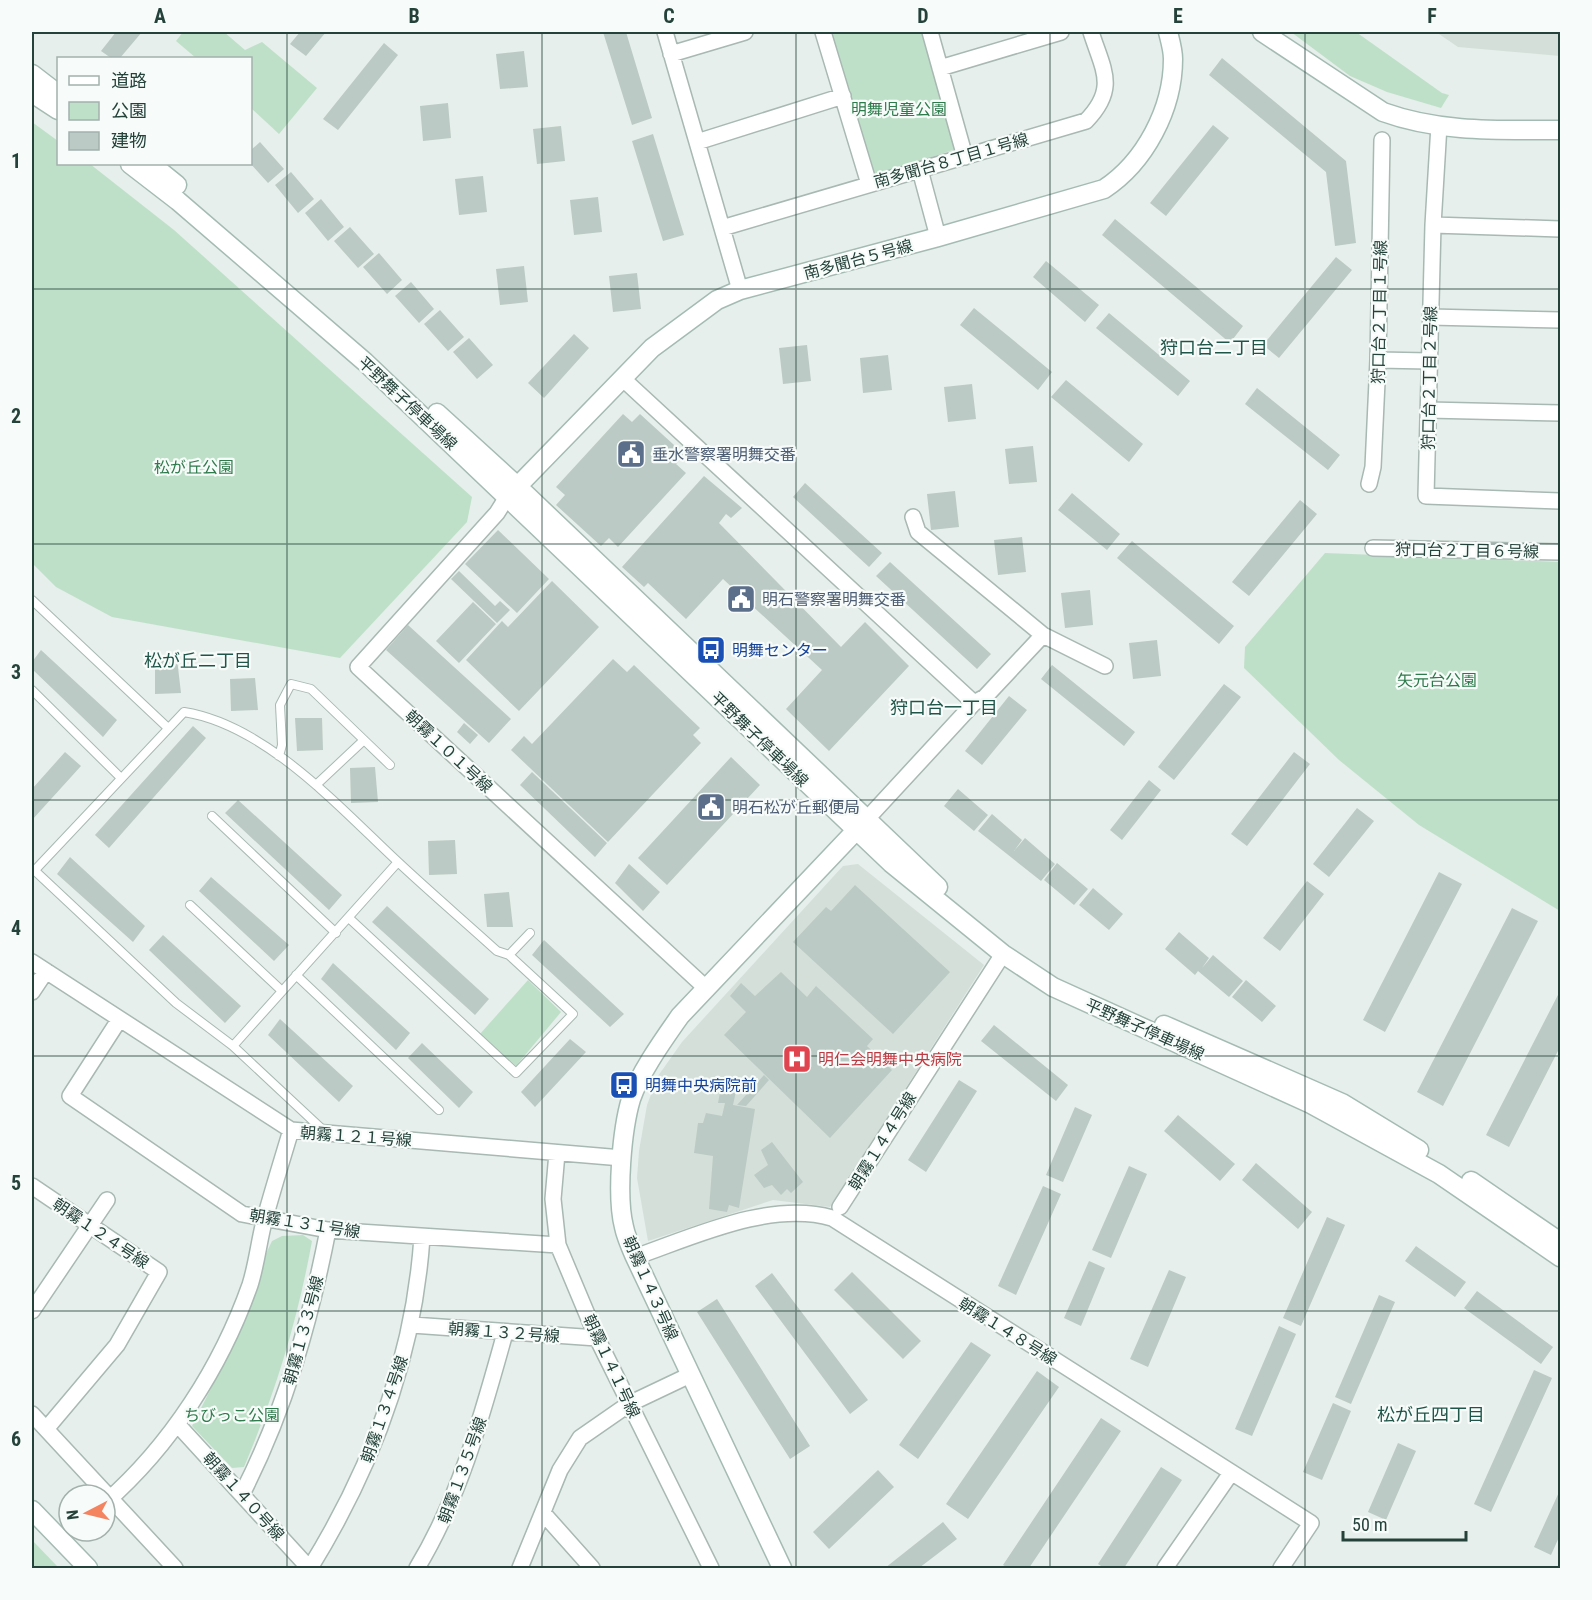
<svg xmlns="http://www.w3.org/2000/svg" width="1592" height="1600" font-family="'Roboto Condensed','Noto Sans JP',sans-serif">
<style>
.built{fill:#d4dfda}
.green{fill:#bfe0c8}
.building{fill:#bbcac4}
.lines{fill:none;stroke-linecap:round;stroke-linejoin:round}
.lane-casing{stroke:#a8b8b2;stroke-width:10}
.street-casing{stroke:#a8b8b2;stroke-width:18}
.secondary-casing{stroke:#a4bbb3;stroke-width:21}
.lane{stroke:#fff;stroke-width:8}
.street{stroke:#fff;stroke-width:15}
.secondary{stroke:#fff;stroke-width:18}
.grid{fill:none;stroke:#24423a;stroke-width:1.5;stroke-opacity:0.55}
.labels{text-anchor:middle;stroke-width:4.5;stroke-linejoin:round;paint-order:stroke}
.park-label{font-size:16px;fill:#2d7a4b;stroke:#f7fbf9}
.street-label{font-size:16px;fill:#24423a;stroke:#f7fbf9}
.service-label{font-size:16px;fill:#4e5e75;stroke:#f7fbf9;text-anchor:start}
.transit-label{font-size:16px;fill:#164399;stroke:#f7fbf9;text-anchor:start}
.health-label{font-size:16px;fill:#be3a42;stroke:#f7fbf9;text-anchor:start}
.neighbourhood-label{font-size:18px;fill:#1f5548;stroke:#f7fbf9}
.neatline{fill:none;stroke:#24423a;stroke-width:2}
.grid-label{font-size:20px;text-anchor:middle;font-weight:bold;fill:#24423a}
</style>
<rect width="100%" height="100%" fill="#e6efeb"/>
<!-- built -->
<path class="built" d="M1436 32H1560V56L1458 47Z
M858 864 984 965 830 1207 773 1200 648 1241 637 1178 639 1151 647 1105 658 1076 682 1042 843 866Z"/>
<!-- green -->
<path class="green" d="M183 32H224L245 50 262 42 317 88 279 134 251 108 250 58H196L176 41Z
M831 32H921L956 149 874 176Z
M1291 32H1356L1442 93 1449 95 1441 108 1387 92 1350 76Z
M32 122 58 141V164H90L174 230 472 497 467 522 340 658 112 617 56 587 32 563Z
M1325 553 1560 562V911L1419 825 1339 760 1244 668 1245 647Z
M528 980 561 1012 516 1066 480 1034Z
M303 1235 312 1241C298 1319 275 1394 244 1467L232 1468 192 1426 245 1321 264 1258 272 1241 282 1236Z
M32 1540 57 1566 60 1568H32Z"/>
<!-- building -->
<path class="building" d="M116 32H142L120 58H111L101 51Z
M300 32H326L306 56 290 44Z
M603 32H626L652 118 632 125Z
M384 43 398 55 338 130 323 119Z
M524 51 528 87 500 89 496 54Z
M1222 58 1346 161 1356 243 1335 246 1326 172 1209 75Z
M448 103 451 138 423 141 420 106Z
M1213 125 1229 138 1166 216 1150 203Z
M561 126 565 161 537 164 533 129Z
M653 134 684 235 663 241 632 141Z
M260 142 284 169 268 183 250 163V151Z
M291 172 314 199 298 213 275 185Z
M483 176 487 212 459 215 455 179Z
M598 197 602 232 574 235 570 200Z
M321 199 344 227 328 241 305 213Z
M1115 219 1243 326 1230 343 1102 235Z
M350 227 374 254 358 268 334 241Z
M379 253 402 280 387 294 363 267Z
M1336 257 1352 270 1279 358 1263 345Z
M1046 261 1099 305 1085 322 1033 277Z
M524 266 528 302 500 305 496 269Z
M637 273 641 309 613 312 609 276Z
M411 282 434 309 419 323 395 296Z
M974 308 1052 372 1038 390 960 325Z
M440 310 464 337 448 351 424 324Z
M1109 313 1190 381 1178 396 1096 328Z
M574 334 589 348 544 398 528 383Z
M469 338 493 365 477 379 453 352Z
M807 345 811 381 783 384 779 348Z
M888 355 892 390 863 393 860 358Z
M1066 380 1143 444 1129 462 1051 397Z
M972 384 976 419 948 422 944 387Z
M1257 388 1340 455 1328 470 1245 404Z
M623 414 632 422 640 414 685 455 676 464 686 473 618 547 609 538 601 546 556 505 565 495 556 487Z
M1033 446 1037 482 1009 484 1005 449Z
M704 476 742 508 731 518 726 514 719 523 841 647 865 622 909 666 829 751 786 709 822 670 723 579 686 619 648 583 644 587 622 567Z
M805 483 882 553 869 567 793 497Z
M955 491 959 527 931 530 927 494Z
M1072 493 1120 534 1107 550 1058 510Z
M1300 500 1317 514 1249 596 1232 582Z
M498 530 549 579 517 613 465 564Z
M1022 537 1026 572 998 575 994 540Z
M1132 541 1234 626 1219 644 1117 558Z
M890 562 991 654 977 669 876 576Z
M459 571 495 606 500 601 510 610 497 623 451 579Z
M552 581 599 627 519 711 466 660 502 621 508 627Z
M1090 590 1093 625 1065 628 1061 593Z
M473 602 496 624 459 663 436 641Z
M408 625 511 719 489 743 386 650Z
M1157 640 1161 676 1133 679 1129 643Z
M41 650 117 720 103 737 32 669V662Z
M155 659H177L181 693 155 694Z
M613 659 627 672 634 665 700 728 693 735 701 743 608 842 511 750 524 736 532 744Z
M1052 665 1135 732 1124 746 1041 679Z
M255 678 258 710 231 711 230 679Z
M1224 684 1241 697 1174 780 1158 767Z
M1009 696 1027 710 982 765 965 751Z
M295 718H322L323 750 297 751Z
M464 723 478 735 470 744 457 732Z
M193 726 206 738 109 848 95 835Z
M65 752 81 766 32 820V789Z
M1294 752 1310 764 1247 846 1231 834Z
M731 757 760 785 667 885 638 858Z
M375 767 378 802 351 803 350 768Z
M532 772 607 843 595 857 520 785Z
M1149 780 1161 790 1122 840 1110 830Z
M958 789 988 815 974 831 944 806Z
M238 800 342 895 329 910 225 813Z
M1357 808 1374 821 1329 877 1313 864Z
M992 814 1022 840 1014 851 1025 838 1055 864 1041 881 978 831Z
M455 840 457 874 429 875 428 841Z
M70 857 145 926 133 942 57 874Z
M1057 863 1088 889 1074 905 1044 880Z
M629 864 660 892 643 911 615 883Z
M1439 872 1462 884 1385 1032 1363 1020Z
M211 877 289 945 274 961 199 891Z
M1307 881 1324 894 1280 951 1263 938Z
M855 885 950 972 893 1034 793 942 826 907 831 911Z
M1093 888 1123 914 1109 930 1079 905Z
M509 892 513 927H487L484 894Z
M387 906 489 999 475 1015 372 922Z
M1512 908 1538 921 1443 1106 1417 1092Z
M1179 932 1209 958 1202 968 1213 955 1243 981 1229 997 1198 971 1195 975 1165 949Z
M163 935 241 1006 225 1023 149 950Z
M544 940 624 1014 610 1027 532 955Z
M333 963 410 1033 396 1050 321 979Z
M781 972 807 997 816 986 873 1039 867 1046 892 1070 830 1138 724 1035 746 1012 730 996 741 983 755 996Z
M1246 980 1276 1006 1262 1022 1232 997Z
M1560 991V1047L1509 1147 1486 1135Z
M280 1019 353 1086 339 1102 268 1035Z
M994 1025 1068 1085 1056 1101 981 1041Z
M570 1039 586 1052 535 1107 521 1092Z
M422 1043 473 1092 459 1108 408 1058Z
M764 1075 769 1080 746 1106 737 1105Z
M959 1080 977 1091 926 1172 908 1160Z
M721 1087 736 1091 733 1105 755 1109 739 1208 729 1205 727 1212 709 1209 713 1156 694 1153 698 1123H703L706 1113 722 1116 725 1103H718Z
M1075 1107 1092 1115 1063 1182 1046 1175Z
M1178 1115 1235 1164 1220 1181 1164 1131Z
M772 1142 803 1182 791 1193 787 1189 781 1195 772 1185 764 1188 754 1175 768 1165 761 1150Z
M1256 1163 1312 1212 1298 1229 1242 1180Z
M1129 1166 1147 1174 1111 1258 1092 1250Z
M1043 1186 1061 1194 1016 1295 998 1286Z
M1327 1217 1345 1225 1301 1326 1283 1318Z
M1416 1246 1466 1282 1455 1297 1405 1261Z
M1089 1261 1105 1268 1081 1326 1064 1318Z
M1169 1270 1186 1277 1148 1367 1130 1359Z
M852 1272 921 1341 903 1359 834 1290Z
M772 1273 868 1400 850 1414 755 1286Z
M1477 1291 1553 1347 1541 1364 1464 1308Z
M1379 1295 1395 1302 1351 1404 1335 1397Z
M717 1299 810 1446 790 1459 697 1312Z
M1279 1326 1296 1334 1252 1436 1235 1429Z
M971 1342 991 1355 918 1459 899 1445Z
M1534 1370 1552 1378 1491 1512 1474 1504Z
M1037 1371 1059 1387 968 1519 946 1504Z
M1333 1403 1351 1411 1322 1480 1303 1472Z
M1101 1418 1121 1431 1029 1568H1008L1003 1565Z
M1398 1443 1416 1451 1386 1520 1368 1512Z
M1161 1467 1182 1480 1124 1568H1104L1098 1564Z
M878 1470 894 1487 829 1549 813 1532Z
M1560 1490V1535L1551 1555 1534 1547Z
M943 1522 957 1539 919 1568H885Z"/>
<g class="lines">
<!-- lane casing -->
<g class="lane-casing">
<path id="lane" d="M32 600 168 728
M32 690 121 778
M279 756 282 745 280 705 291 684 311 689 390 765
M316 785 364 740
M212 816 336 933
M33 869 176 1003 233 1046 324 1131
M35 870 184 712C266 725 339 807 398 862 430 892 464 921 497 951L509 955 573 1014 516 1073 350 919
M190 905 282 991
M509 955 530 933
M296 975 439 1110
M233 1046 398 862"/>
</g>
<!-- street casing -->
<g class="street-casing">
<path id="street" d="M665 32 740 290
M823 32 869 184
M930 32 965 157
M671 54 745 32
M940 68 1061 32
M1439 125 1433 225 1426 496 1560 501
M697 142 843 96
M920 170 938 237
M1433 225 1560 229
M722 228 1086 121C1118 88 1103 70 1091 32
M1430 317 1560 320
M1378 360 1429 361
M622 378 974 703 866 820
M1428 410 1560 413
M1369 484 1373 467 1378 360 1382 140
M507 497 497 513 358 667 707 989
M913 517 918 532 1043 635 1105 666
M1373 548 1560 552
M974 703 985 697 1043 635
M32 962 291 1130 622 1158
M32 992 46 971
M119 1020 70 1096 242 1214 328 1230 558 1245
M557 1153 553 1199 558 1245 597 1338 711 1568
M32 1186 159 1272 117 1345 47 1428
M840 1207 1003 954
M635 1257C693 1237 770 1200 832 1218L1311 1523 1281 1568
M32 1311 107 1200
M412 1325 597 1338
M32 1414 175 1568
M178 1425 309 1568
M242 1494C285 1410 310 1322 328 1230
M105 1503C171 1445 221 1367 250 1285 257 1263 259 1240 265 1218 273 1189 282 1160 291 1130
M543 1513 592 1568
M310 1568C373 1466 414 1357 422 1237
M417 1568C461 1495 482 1415 505 1333
M520 1568 560 1470 580 1438 629 1404 690 1375
M1165 1568 1231 1473"/>
</g>
<!-- secondary casing -->
<g class="secondary-casing">
<path id="secondary" d="M1262 32 1383 112C1441 133 1500 130 1560 130
M32 74 58 94
M32 93 58 110
M130 164 178 201 365 362 891 863 1003 954 1053 987 1311 1104 1439 1174 1560 1257
M151 164 177 185
M437 413 516 485 938 887
M510 494 652 348 717 300 740 290 938 237 1104 189C1145 162 1173 109 1173 59 1173 50 1170 40 1168 32
M1164 1025 1342 1103 1419 1150
M1471 1181 1560 1242
M32 1510 88 1568
M782 1568 635 1257C631 1248 626 1237 624 1227 616 1196 622 1129 631 1099 640 1072 664 1039 680 1016L864 822"/>
</g>
<!-- lane -->
<use href="#lane" class="lane"/>
<!-- street -->
<use href="#street" class="street"/>
<!-- secondary -->
<use href="#secondary" class="secondary"/>
</g>
<!-- grid -->
<path class="grid" d="M287 32V1568M542 32V1568M796 32V1568M1050 32V1568M1305 32V1568M32 289H1560M32 544H1560M32 800H1560M32 1056H1560M32 1311H1560"/>
<!-- icons -->
<defs>
<g id="civic-square" transform="scale(1.5)"><rect x="-9" y="-9" width="18" height="18" rx="4" fill="#5c6f8a" stroke="#f7fbf9"/><path d="M-.6-6.5H3V-4.5H.6V-3L4-1V1h2V6H-6V1h2V-1L-.6-3ZM-1.2 2.5V6h2.4V2.5Z" fill="#fff"/></g>
<g id="bus-square" transform="scale(1.5)"><rect x="-9" y="-9" width="18" height="18" rx="4" fill="#1a4fb4" stroke="#f7fbf9"/><path d="M-5-6H5V4H4V6H2V4H-2V6H-4V4H-5ZM-3.5-4V0h7V-4ZM-3.5 1.2v1.5H-2V1.2ZM2 1.2v1.5H3.5V1.2Z" fill="#fff"/></g>
<g id="hospital-square" transform="scale(1.5)"><rect x="-9" y="-9" width="18" height="18" rx="4" fill="#e0444e" stroke="#f7fbf9"/><path d="M-5-5h3v3.5h4V-5h3V5h-3V1.5h-4V5h-3Z" fill="#fff"/></g>
</defs>
<g fill-rule="evenodd">
<use href="#civic-square" x="631" y="454"/>
<use href="#civic-square" x="741" y="599"/>
<use href="#bus-square" x="711" y="650"/>
<use href="#civic-square" x="711" y="807"/>
<use href="#hospital-square" x="797" y="1059"/>
<use href="#bus-square" x="624" y="1085"/>
</g>
<g class="labels">
<!-- park labels -->
<g class="park-label">
<text x="899" y="115">明舞児童公園</text>
<text x="194" y="473">松が丘公園</text>
<text x="1437" y="686">矢元台公園</text>
<text x="232" y="1421">ちびっこ公園</text>
</g>
<!-- street labels -->
<g class="street-label">
<text transform="translate(951 160) rotate(-16)" y="6">南多聞台８丁目１号線</text>
<text transform="translate(858 259) rotate(-15)" y="6">南多聞台５号線</text>
<text transform="translate(1379 312) rotate(-89)" y="6">狩口台２丁目１号線</text>
<text transform="translate(1429 378) rotate(-89)" y="6">狩口台２丁目２号線</text>
<text transform="translate(408 403) rotate(43)" y="6">平野舞子停車場線</text>
<text transform="translate(1467 550) rotate(1)" y="6">狩口台２丁目６号線</text>
<text transform="translate(760 739) rotate(44)" y="6">平野舞子停車場線</text>
<text transform="translate(449 751) rotate(43)" y="6">朝霧１０１号線</text>
<text transform="translate(1145 1029) rotate(24)" y="6">平野舞子停車場線</text>
<text transform="translate(356 1136) rotate(4)" y="6">朝霧１２１号線</text>
<text transform="translate(882 1141) rotate(-58)" y="6">朝霧１４４号線</text>
<text transform="translate(305 1223) rotate(9)" y="6">朝霧１３１号線</text>
<text transform="translate(101 1233) rotate(34)" y="6">朝霧１２４号線</text>
<text transform="translate(651 1288) rotate(66)" y="6">朝霧１４３号線</text>
<text transform="translate(303 1330) rotate(-75)" y="6">朝霧１３３号線</text>
<text transform="translate(1008 1331) rotate(32)" y="6">朝霧１４８号線</text>
<text transform="translate(504 1332) rotate(4)" y="6">朝霧１３２号線</text>
<text transform="translate(612 1366) rotate(65)" y="6">朝霧１４１号線</text>
<text transform="translate(384 1409) rotate(-71)" y="6">朝霧１３４号線</text>
<text transform="translate(462 1470) rotate(-70)" y="6">朝霧１３５号線</text>
<text transform="translate(244 1496) rotate(48)" y="6">朝霧１４０号線</text>
</g>
<!-- service labels -->
<g class="service-label">
<text x="652" y="460">垂水警察署明舞交番</text>
<text x="762" y="605">明石警察署明舞交番</text>
<text x="732" y="813">明石松が丘郵便局</text>
</g>
<!-- transit labels -->
<g class="transit-label">
<text x="732" y="656">明舞センター</text>
<text x="645" y="1091">明舞中央病院前</text>
</g>
<!-- health labels -->
<g class="health-label">
<text x="818" y="1065">明仁会明舞中央病院</text>
</g>
<!-- neighbourhood labels -->
<g class="neighbourhood-label">
<text x="1214" y="354">狩口台二丁目</text>
<text x="198" y="667">松が丘二丁目</text>
<text x="944" y="714">狩口台一丁目</text>
<text x="1431" y="1421">松が丘四丁目</text>
</g>
</g>
<!-- border -->
<rect width="1592" height="1600" fill="none" stroke="#f7fbf9" stroke-width="66"/>
<!-- legend -->
<rect x="57" y="57" width="195" height="108" fill="#f7fbf9" stroke="#a3b1ad" stroke-width="1.5"/>
<rect x="69" y="76" width="30" height="9" fill="#ffffff" stroke="#a3b1ad" stroke-width="1.5"/>
<text x="111" y="87" font-size="18" fill="#24423a">道路</text>
<rect x="69" y="102" width="30" height="18" fill="#bfe0c8" stroke="#a3b1ad" stroke-width="1.5"/>
<text x="111" y="117" font-size="18" fill="#24423a">公園</text>
<rect x="69" y="132" width="30" height="18" fill="#bbcac4" stroke="#a3b1ad" stroke-width="1.5"/>
<text x="111" y="147" font-size="18" fill="#24423a">建物</text>
<!-- north arrow -->
<g transform="translate(87 1513) rotate(263)"><circle r="28" fill="#f7fbf9" stroke="#a3b1ad" stroke-width="1.5"/>
<path d="M0-4.5L10 22L0 15L-10 22Z" fill="#f4845f"/>
<text y="-9" font-size="16" font-weight="bold" text-anchor="middle" fill="#24423a">N</text>
</g>
<!-- scale -->
<path d="M1343 1531v9h123v-9" fill="none" stroke="#24423a" stroke-width="3"/>
<text x="1352" y="1531" font-size="18" fill="#24423a" stroke="#f7fbf9" stroke-width="4.5" paint-order="stroke">50 m</text>
<rect x="33" y="33" width="1526" height="1534" class="neatline"/>
<g class="grid-label">
<text x="160" y="23">A</text>
<text x="414" y="23">B</text>
<text x="669" y="23">C</text>
<text x="923" y="23">D</text>
<text x="1178" y="23">E</text>
<text x="1432" y="23">F</text>
<text x="16" y="168">1</text>
<text x="16" y="423">2</text>
<text x="16" y="679">3</text>
<text x="16" y="935">4</text>
<text x="16" y="1190">5</text>
<text x="16" y="1446">6</text>
</g>
</svg>
